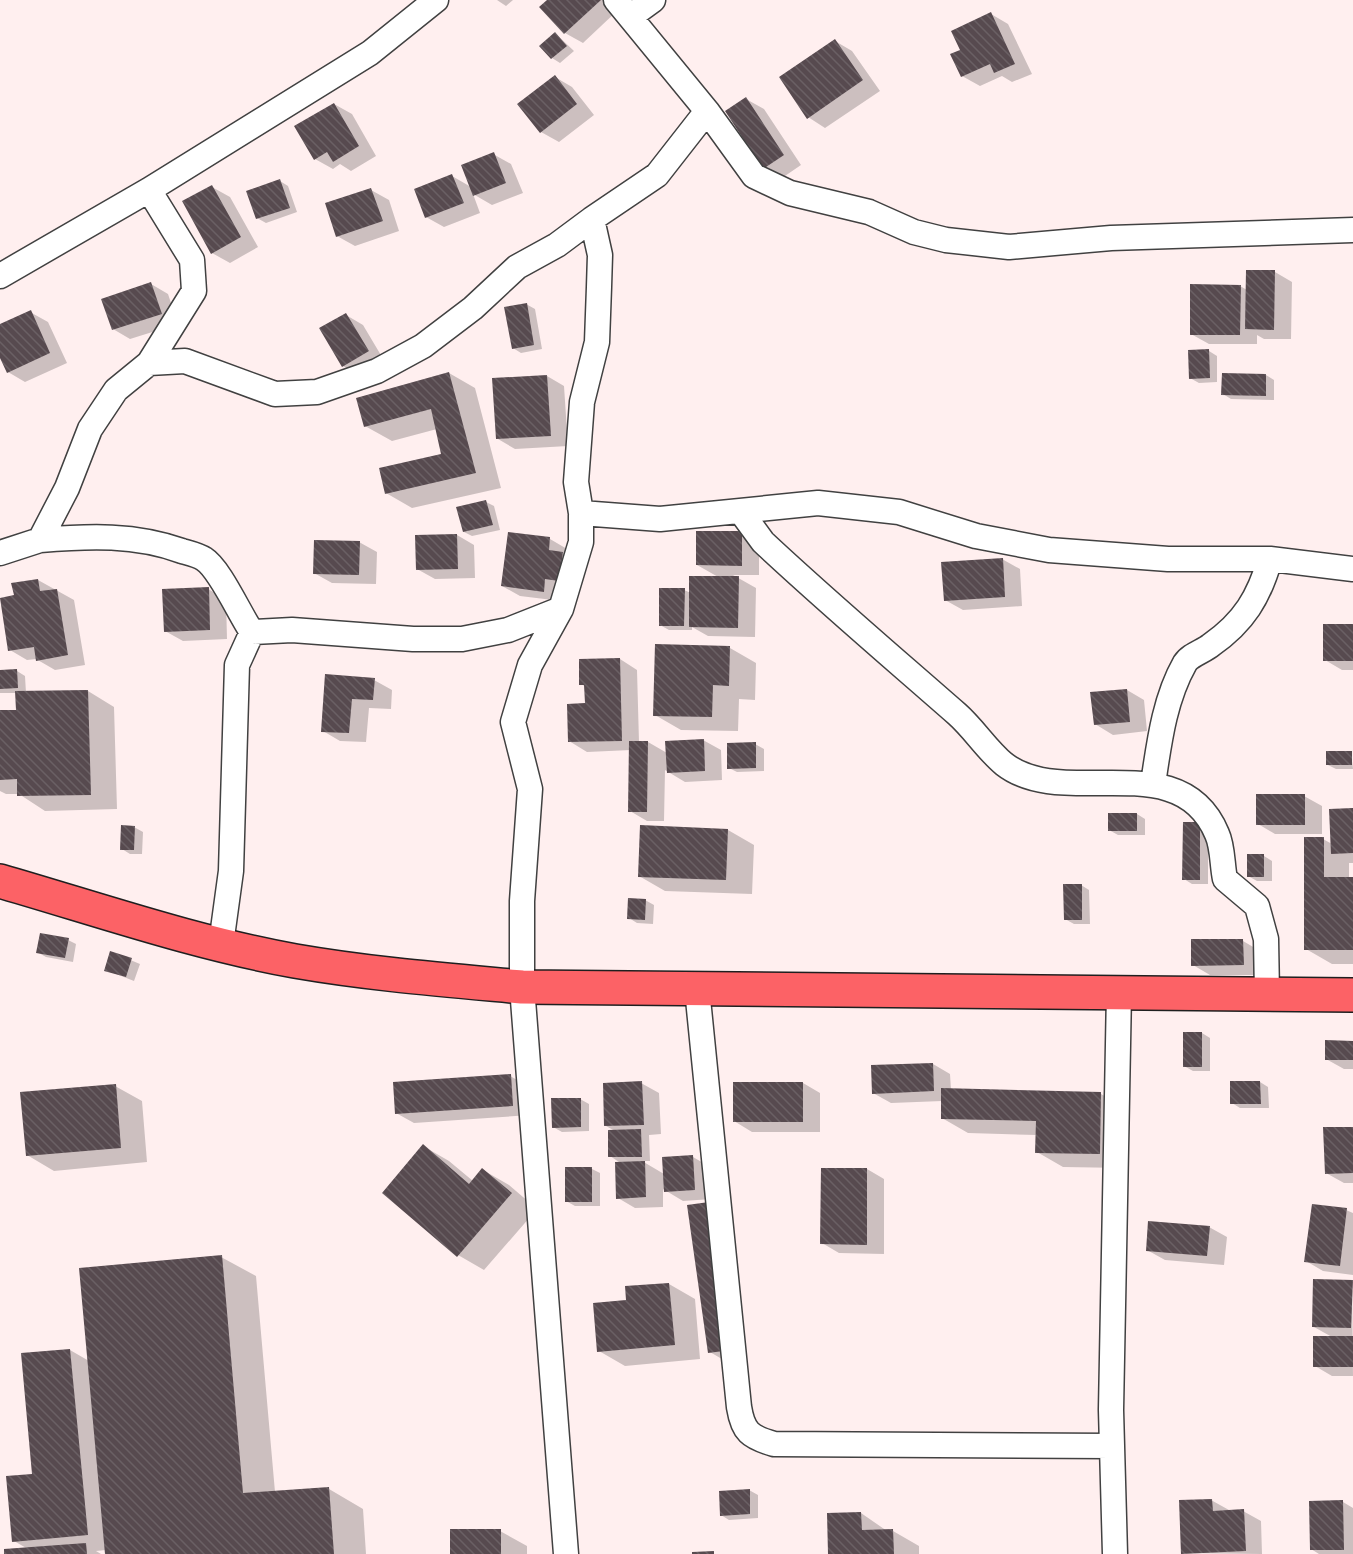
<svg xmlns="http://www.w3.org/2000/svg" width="1353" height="1554" font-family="'Libre Baskerville',serif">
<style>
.shadow{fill:#0003}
.building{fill:url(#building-back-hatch)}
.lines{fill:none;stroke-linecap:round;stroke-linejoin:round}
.street-casing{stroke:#414141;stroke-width:27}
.primary-casing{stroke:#1f1f1f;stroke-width:36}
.street{stroke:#fff;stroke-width:24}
.primary{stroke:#fc6266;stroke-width:33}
</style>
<defs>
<pattern id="building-back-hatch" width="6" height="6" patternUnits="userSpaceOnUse" patternTransform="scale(1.5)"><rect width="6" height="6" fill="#574a4f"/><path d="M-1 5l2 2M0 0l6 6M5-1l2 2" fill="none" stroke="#6a6064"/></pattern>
</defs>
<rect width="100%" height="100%" fill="#ffefef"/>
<!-- shadow -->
<path class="shadow" d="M497 0H513L506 6Z
M549 0H607L617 11 583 43 565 33 541 8Z
M991 14 1008 24 1032 74 1012 82 1002 76 980 86 962 76V50Z
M555 33 574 51 560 63 552 58Z
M835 41 852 51 880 91 825 128 808 117Z
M555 77 572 87 594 115 559 142 541 132Z
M746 99 764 109 801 165 782 178 764 168Z
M334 104 352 114 376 156 351 171 340 164 333 169 315 159Z
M493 154 511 164 523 193 492 205 473 194 480 213 444 227 426 217 452 176 471 187Z
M280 181 288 186 297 212 266 223 257 218Z
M212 187 230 197 258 247 230 263 212 253Z
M371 190 389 200 399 231 355 246 337 236Z
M1275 272 1292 282 1291 339H1264L1257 335V344H1209L1191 334 1240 286 1247 290Z
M151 284 168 294 178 324 130 339 113 329Z
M526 304 535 309 542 349 521 353 513 348Z
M30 312 48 322 67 363 25 382 8 372 0 354V326Z
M346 315 363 325 385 362 360 376 343 366Z
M1209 351 1217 356V382L1199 383 1190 378Z
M449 373 475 388 501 488 412 508 386 493 443 455 437 429 392 441 365 426Z
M1266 375 1274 380V400L1231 399 1223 394Z
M547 376 564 386 568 446 515 449 498 439Z
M486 502 494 506 500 530 472 536 464 532Z
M741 533 759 543V575H733L756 588 755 637 708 636 692 627V630H669L660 625 684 590 691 593 720 578 697 565Z
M509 534 550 539 567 549 561 601 520 596 502 586Z
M457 535 474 545 475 578 435 579 417 569Z
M359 542 377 552 376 584 332 583 314 573Z
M1002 559 1020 569 1022 606 963 610 945 600Z
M38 580 74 600 85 665 55 670 36 659 27 660 10 650 15 596Z
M208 589 226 599 227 639 183 641 165 631Z
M1353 625V670H1342L1325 660Z
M730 648 756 663 755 700 739 699 738 731 681 730 655 715Z
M620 659 637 670 639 742H648L667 753 703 740 721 750 722 780 685 782 665 770 664 821H647L630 811 631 750 587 752 569 741 586 705V687L581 684Z
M0 671H17L25 676 26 693 88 691 114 707 117 809 45 811 19 794H6L0 791V712L17 711V693H0Z
M327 676 374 680 392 690 391 709 369 708 366 742 340 741 323 731Z
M1127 690 1144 700 1147 731 1113 735 1095 724Z
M755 744 764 749V771L737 772 729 768Z
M1351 753 1353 769H1336L1328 765Z
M1304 796 1322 806V834H1275L1258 824Z
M1353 809V863H1349V878H1353V964H1332L1306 949 1323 839 1332 844Z
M1137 814 1145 819V835H1118L1109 830Z
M1184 824 1208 828V884H1192L1184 879Z
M134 827 143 832 142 854H130L122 849Z
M728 830 754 845 752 894 665 891 639 876Z
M1264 856 1272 861V881H1257L1248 876Z
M1081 885 1089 890 1090 924H1074L1065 919Z
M645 900 654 905 653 924 637 923 629 918Z
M68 940 76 944 73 962 46 957 37 952Z
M1243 941 1260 951 1261 975H1210L1193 965Z
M111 952 140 964 134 981 106 970Z
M1202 1033 1210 1038V1071H1193L1184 1066Z
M1353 1042V1069H1344L1326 1059Z
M933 1064 950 1074 951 1090 1101 1094 1127 1109 1125 1168 1063 1167 1037 1152V1135L968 1133 942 1118V1101L891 1103 873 1093Z
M510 1076 528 1086 530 1115 414 1123 396 1113Z
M1260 1082 1268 1087 1269 1108H1240L1232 1103Z
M641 1083 659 1093 661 1134 649 1135 650 1161H642L664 1174 693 1157 710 1167 712 1199 683 1201 663 1189V1207L635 1208 618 1198 622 1164 610 1156 615 1131 606 1126Z
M803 1083 820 1093V1132H752L734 1121Z
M115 1086 142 1101 147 1162 54 1171 27 1155Z
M580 1099 589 1104V1131L562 1132 553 1127Z
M1353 1128V1183H1344L1326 1173Z
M423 1146 449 1161 473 1181 483 1170 509 1185 537 1209 484 1270 458 1255Z
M592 1169 600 1173V1206H575L566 1201Z
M867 1169 884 1179V1254L839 1253 822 1243Z
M1346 1210 1353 1213V1275L1323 1271 1306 1261Z
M726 1213 747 1360 727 1362 710 1352Z
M1209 1227 1227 1237 1224 1265 1165 1260 1147 1250Z
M221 1257 256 1276 275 1492 329 1489 363 1509 366 1554H106V1550L96 1551 101 1554H6L28 1549 14 1541 70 1350 89 1361Z
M1352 1281 1353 1376H1332L1315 1366 1332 1337 1314 1327Z
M669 1284 695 1299 700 1359 625 1366 599 1351Z
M749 1490 758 1495V1518L729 1520 721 1515Z
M1211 1500 1229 1510 1243 1511 1261 1521 1262 1554 1183 1553Z
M1343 1502 1353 1508V1554H1319L1311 1549Z
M861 1513 887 1531H893L919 1546V1554H829Z
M500 1531 527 1546V1554H451Z"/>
<!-- building -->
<path class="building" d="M547 0H601L564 34 539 7Z
M991 12 1015 64 994 73 990 64 961 77 950 54 960 50 951 31Z
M555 32 567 46 551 59 539 46Z
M835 39 863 80 807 119 779 77Z
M555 75 577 104 540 133 517 104Z
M746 97 784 155 763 169 725 111Z
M334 103 359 146 333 162 327 152 314 160 294 126Z
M494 152 506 183 473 196 461 165Z
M452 174 464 203 425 218 414 189Z
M280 179 290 208 256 219 246 191Z
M212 185 241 237 211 254 182 201Z
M371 188 383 221 336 237 325 203Z
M1246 270H1275L1274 330 1245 329Z
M151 282 162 314 112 330 101 299Z
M1190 284 1241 285 1240 335H1190Z
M527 303 534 345 512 349 504 307Z
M31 310 50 353 7 373 0 358V324Z
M346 313 369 351 342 367 319 328Z
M1209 349 1210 378 1189 379 1188 350Z
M449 372 476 473 385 494 379 468 441 454 431 409 364 427 356 398Z
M1222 373 1266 374V396L1221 395Z
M547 375 551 436 496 439 492 378Z
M486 500 493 525 463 532 456 507Z
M696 531H742V566L696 565Z
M508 532 550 537 549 550 563 552 559 581 545 579 544 592 501 586Z
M457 534 458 569 416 570 415 535Z
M314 540 360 541 359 575 313 574Z
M1003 558 1005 597 944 601 941 562Z
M689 576H739L738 628 689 627Z
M38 579 40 591 57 589 68 655 36 661 34 647 8 651 0 598 14 595 11 583Z
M209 587 210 630 164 632 162 589Z
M659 588H685L684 626H659Z
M1323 624H1353V661H1323Z
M655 644 730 646 729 686 713 685 712 717 653 716Z
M620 658 622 741 568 742 567 704 585 703 584 685H579V659Z
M17 669 18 688 0 689V670Z
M325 674 375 678 373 700 352 699 349 733 321 732Z
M1127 689 1130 722 1094 725 1090 692Z
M88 690 91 795 17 796V779L0 780V710H16L15 691Z
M704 739 705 771 667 773 665 741Z
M629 741H648L647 812H628Z
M756 742V768L727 769V743Z
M1326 751H1352V765H1326Z
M1256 794H1305V825H1256Z
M1353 808V853L1331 854 1329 809Z
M1108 813H1137V831H1108Z
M1183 822H1200V880H1182Z
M121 825 135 826 134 850H120Z
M640 825 728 829 726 880 638 877Z
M1304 837H1324V877H1353V950H1304Z
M1247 854H1264V877H1247Z
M1063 884H1082V920H1064Z
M628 898 646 899 645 920 627 919Z
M40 933 69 938 65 958 36 953Z
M1191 939H1243L1244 965 1191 966Z
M110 951 132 958 126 977 104 971Z
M1183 1032H1202V1067H1183Z
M1325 1040 1353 1041V1060H1325Z
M933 1063 934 1091 872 1094 871 1065Z
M511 1074 513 1106 395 1114 393 1082Z
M642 1081 644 1125 604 1126 603 1083Z
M1230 1081H1260L1261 1104H1230Z
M733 1082H803V1122H733Z
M116 1084 121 1148 26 1156 20 1092Z
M941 1088 1101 1092 1100 1154 1035 1153 1036 1121 941 1119Z
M551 1098H581V1127L552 1128Z
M1323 1127H1353V1173L1325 1174Z
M641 1129 642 1157H608V1130Z
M423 1144 469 1184 482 1168 512 1193 457 1257 382 1193Z
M693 1155 695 1190 664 1192 662 1157Z
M645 1161 646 1197 616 1199 615 1162Z
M565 1167H592V1202H565Z
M821 1168H867V1245L820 1244Z
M709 1202 731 1350 708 1353 687 1205Z
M1312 1204 1347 1208 1340 1266 1304 1262Z
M1148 1221 1210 1226 1207 1256 1146 1251Z
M222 1255 243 1493 329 1487 334 1554H105L79 1268Z
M1313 1279 1353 1280 1351 1328 1312 1327Z
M669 1283 675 1345 597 1352 593 1303 626 1300 625 1286Z
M1313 1336H1353V1367H1313Z
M70 1349 88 1535 12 1542 6 1476 32 1474 21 1353Z
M750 1489V1514L720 1516 719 1491Z
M1212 1499 1213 1511 1244 1509 1246 1551 1181 1554 1179 1500Z
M1343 1500 1344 1550H1310L1309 1501Z
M861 1512 862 1530 893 1529 894 1554H828L827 1513Z
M450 1529H501V1554H450Z
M86 1543 87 1554H4V1549Z
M714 1551V1554H692V1552Z"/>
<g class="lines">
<!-- street casing -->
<g class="street-casing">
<path id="street" d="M631 16 653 0
M707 111 754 176 790 193 869 212 914 232 946 240 1009 247 1111 238 1353 230
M0 276 149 190 370 53 436 0
M149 363 194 291 192 260 149 190
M741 512 763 542C826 601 892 657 957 714 974 729 987 750 1004 764 1064 811 1180 744 1217 834 1223 847 1222 865 1225 879L1257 906 1266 939 1267 994
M581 513 660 519 818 503 899 512 976 536 1049 550 1168 559H1270L1353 569
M40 540C89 536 135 534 182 551 189 553 198 555 204 559 220 569 240 615 252 632L292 630 413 639H462L508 630 561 609
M0 553 40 540 67 488 90 429 116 390 149 363 185 361 275 394 317 392 377 371 423 346 473 308 517 267 557 245 592 219
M1153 784C1159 744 1164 700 1185 663 1190 655 1204 651 1211 645 1244 622 1259 597 1270 559
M221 944 231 871 237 665 252 632
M697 989 739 1407C743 1432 750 1437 774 1444L1112 1446
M566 1554 522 987V901L530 789 513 722 530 665 561 609 581 542V513L576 482 582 402 597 342 599 287 600 255 592 219 657 175 707 111 616 0
M1115 1554 1111 1410 1119 992"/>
</g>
<!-- primary casing -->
<g class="primary-casing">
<path id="primary" d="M0 881C97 909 195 943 295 961 370 974 446 980 522 987L1353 995"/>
</g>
<!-- street -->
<use href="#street" class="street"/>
<!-- primary -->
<use href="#primary" class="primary"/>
</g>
</svg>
